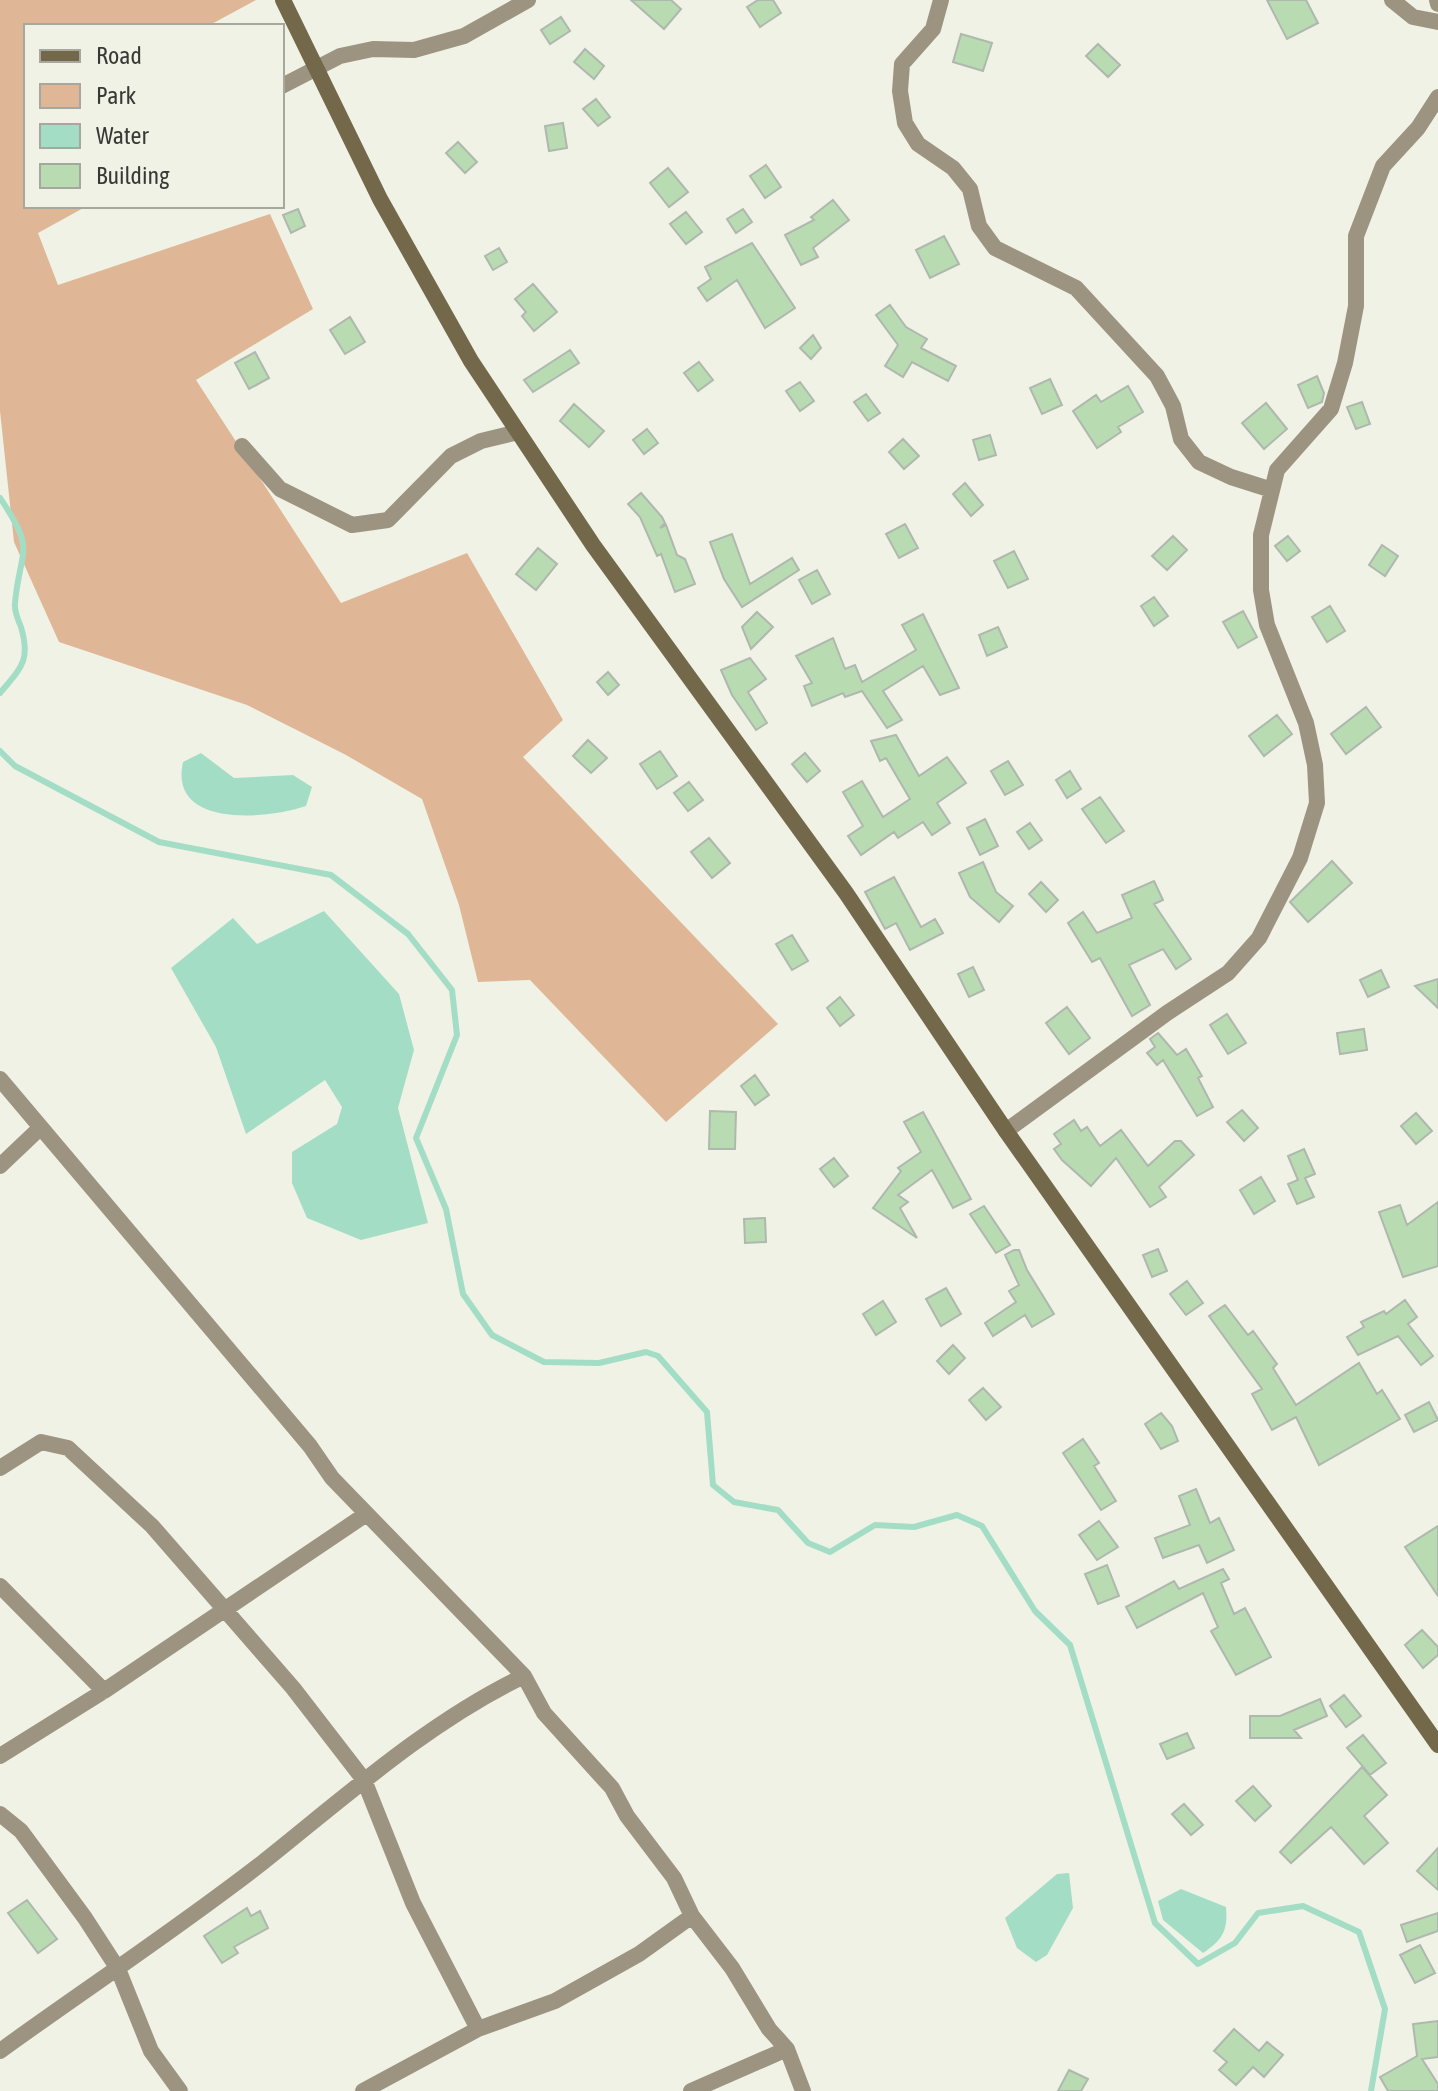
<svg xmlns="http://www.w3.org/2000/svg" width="1438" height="2091" font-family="'Asap Condensed',sans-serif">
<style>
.green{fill:#dfb797}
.water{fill:#a4ddc6}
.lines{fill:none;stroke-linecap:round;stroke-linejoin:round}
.stream{stroke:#a4ddc6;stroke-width:6}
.building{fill:#b8dbb2;stroke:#afb8ae;stroke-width:2}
.minor{stroke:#9c9480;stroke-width:16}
.secondary{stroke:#74684b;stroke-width:16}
</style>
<rect width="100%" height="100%" fill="#f0f2e6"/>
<!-- green -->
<path class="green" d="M0 0H256L208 26H26V206H87L38 233 58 285 270 214 313 309 196 380 341 603 467 553 563 720 523 757 778 1024 666 1122 530 980 478 982 459 905 422 799 346 755 247 705 59 642 14 542 0 411Z"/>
<!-- water -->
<path class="water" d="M201 753 234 778 293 775 312 787 306 806C268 819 168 829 183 762Z
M324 911 399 994 414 1050 398 1108 428 1223 361 1240 307 1218 292 1183V1152L337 1124 342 1107 325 1080 246 1134 216 1047 171 968 233 918 257 944Z
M1069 1873 1073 1908 1047 1955 1036 1962 1017 1948 1005 1918 1057 1874Z
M1181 1889 1226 1907C1228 1930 1223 1940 1203 1953L1163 1920 1158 1901Z"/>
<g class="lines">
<!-- stream -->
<path class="stream" d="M0 498C37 552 20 548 15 603 14 611 18 620 21 627 31 661 21 668 0 693
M0 751 15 766 159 842 331 875 408 934 452 990 457 1035 416 1138 446 1209 463 1294 492 1335 544 1362 599 1363 646 1352 658 1356 707 1412 713 1485 734 1502 778 1510 808 1543 830 1552 875 1525 914 1527 957 1515 982 1526 1035 1611 1070 1645 1155 1923 1198 1964 1235 1943 1258 1913 1303 1906 1359 1932 1385 2009 1371 2091"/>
</g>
<!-- building -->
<path class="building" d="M631 0H671L681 9 664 29Z
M758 0H773L781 13 760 27 747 7Z
M1267 0H1306L1318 23 1287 39Z
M561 17 570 31 550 44 541 30Z
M961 34 992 43 983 71 953 62Z
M1098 44 1120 65 1108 77 1086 56Z
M585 49 604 66 594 79 574 62Z
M596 99 610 117 598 126 583 109Z
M563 123 567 148 549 151 545 126Z
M458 142 477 162 465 173 446 153Z
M766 165 781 187 765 198 750 176Z
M668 168 688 192 669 207 650 183Z
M833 200 849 220 813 248 818 257 801 265 785 235 814 220 811 217Z
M298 209 305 226 291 233 283 215Z
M743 209 752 222 736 233 727 219Z
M686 212 702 232 686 244 670 224Z
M944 236 959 264 930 278 916 250Z
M752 243 795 308 765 328 737 280 707 301 698 288 711 279 705 267Z
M499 248 507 262 493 270 485 256Z
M533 284 557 312 534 331 522 316 526 312 515 299Z
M890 305 906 327 927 339 921 348 956 366 948 381 912 362 903 377 885 366 898 345 876 315Z
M350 317 365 342 345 354 330 330Z
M813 335 821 348 811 359 800 348Z
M570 350 579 363 533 392 524 380Z
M255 352 269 378 249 389 235 363Z
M699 362 713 380 698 391 684 373Z
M1317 376 1324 393 1322 402 1308 408 1298 385Z
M1050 379 1062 405 1042 414 1030 388Z
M800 382 814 401 800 411 786 391Z
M1128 386 1143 412 1118 427 1121 432 1097 448 1073 411 1096 395 1101 402Z
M866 394 880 413 868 421 854 402Z
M1362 402 1370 424 1356 429 1347 407Z
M1266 403 1287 429 1264 449 1242 423Z
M574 404 604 431 589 447 560 421Z
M647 429 658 443 644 454 633 440Z
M990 435 996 455 979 460 973 440Z
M903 439 919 456 904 469 889 452Z
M965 483 983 505 971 516 953 494Z
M641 493 662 517 665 523 660 528 666 525 677 555 685 559 695 584 675 592 661 554 657 556 640 517 628 504Z
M905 524 918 548 899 558 886 534Z
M732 534 750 584 792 558 799 570 742 607 724 579 710 542Z
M1173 536 1187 550 1167 570 1152 556Z
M1288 536 1300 551 1287 561 1275 546Z
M1382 545 1398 556 1385 576 1369 565Z
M538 548 557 564 536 590 516 574Z
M1014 551 1028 579 1008 588 994 561Z
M817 570 830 594 812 604 799 580Z
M1154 597 1168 616 1154 626 1141 606Z
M1330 606 1345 631 1327 642 1312 617Z
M1243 611 1257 637 1238 648 1223 622Z
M757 612 773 627 751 649 742 627Z
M923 614 959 688 940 695 923 666 883 691 902 720 887 728 862 691 845 697 843 693 812 706 804 686 812 683 796 656 833 638 845 669 855 665 862 682 916 650 902 625Z
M998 627 1007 647 987 656 979 635Z
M750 658 766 679 748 692 767 723 756 730 732 695 721 670Z
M608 672 619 685 608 695 597 682Z
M1366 707 1381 727 1346 754 1331 734Z
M1277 715 1292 734 1264 756 1249 736Z
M896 735 919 776 947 757 966 783 937 803 950 823 932 835 923 822 898 838 894 832 861 855 848 836 863 826 843 792 862 781 883 817 910 799 886 758 880 761 871 741Z
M588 740 607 758 591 773 573 756Z
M660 751 677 776 657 789 640 764Z
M805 753 820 771 807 782 792 764Z
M1008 761 1023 785 1005 795 991 771Z
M1070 771 1081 789 1067 798 1056 780Z
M689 782 703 800 688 811 674 793Z
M1100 797 1124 831 1106 843 1082 809Z
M985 819 998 846 980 855 967 828Z
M1030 823 1042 840 1029 849 1017 832Z
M709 838 730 863 712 878 691 852Z
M1332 861 1352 883 1308 922 1290 902Z
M983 862 996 892 1013 906 999 922 970 897 959 873Z
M894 877 921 927 935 919 943 933 910 950 896 923 885 929 865 892Z
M1154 881 1163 900 1154 904 1191 959 1176 969 1163 949 1129 965 1150 1005 1132 1016 1100 958 1092 962 1068 923 1083 912 1097 933 1132 918 1122 895Z
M1041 882 1058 900 1046 912 1029 894Z
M792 935 808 961 792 970 776 944Z
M973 967 984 990 969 997 958 974Z
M1381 970 1389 987 1368 997 1360 980Z
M1438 979V1008L1415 986Z
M840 997 854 1015 840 1026 827 1008Z
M1067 1007 1090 1038 1069 1054 1046 1023Z
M1227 1014 1246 1043 1228 1054 1210 1025Z
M1364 1029 1367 1050 1340 1054 1337 1033Z
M1158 1033 1177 1055 1186 1049 1202 1076 1198 1078 1213 1107 1197 1116 1163 1060 1157 1065 1147 1053 1155 1047 1150 1039Z
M755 1075 769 1095 755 1105 741 1086Z
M1242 1110 1258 1128 1244 1141 1227 1122Z
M710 1111 736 1112 735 1149H709Z
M923 1112 971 1199 953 1208 932 1170 898 1195 908 1202 900 1208 917 1238 873 1208 901 1171 898 1168 921 1152 904 1122Z
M1416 1113 1432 1131 1416 1144 1401 1126Z
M1074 1120 1081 1131 1087 1127 1100 1146 1121 1130 1148 1166 1175 1141H1181L1194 1155 1159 1187 1166 1197 1150 1207 1116 1158 1091 1186 1062 1160 1054 1149 1061 1144 1054 1134Z
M1304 1149 1315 1174 1305 1178 1314 1197 1297 1204 1288 1184 1298 1180 1288 1156Z
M834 1158 848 1176 834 1187 820 1169Z
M1261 1177 1275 1201 1254 1214 1240 1190Z
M1438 1202V1266L1403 1277 1379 1212 1400 1205 1407 1225Z
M984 1206 1010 1245 996 1253 970 1214Z
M765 1218 766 1242 745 1243 744 1219Z
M1158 1249 1167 1271 1152 1277 1143 1255Z
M1014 1250H1019L1027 1270 1054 1314 1032 1327 1025 1315 993 1336 985 1323 1016 1302 1009 1291 1019 1285 1005 1255Z
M1187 1281 1203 1303 1186 1315 1170 1294Z
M946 1288 961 1314 941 1326 926 1299Z
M1405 1300 1417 1317 1408 1324 1433 1356 1421 1365 1398 1336 1358 1355 1347 1337 1364 1327 1361 1322 1384 1311 1386 1314Z
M883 1301 896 1322 876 1335 863 1314Z
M1225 1305 1248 1335 1253 1331 1277 1364 1273 1368 1296 1405 1359 1363 1377 1394 1382 1390 1400 1419 1319 1465 1296 1417 1272 1430 1252 1394 1262 1389 1209 1316Z
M953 1345 965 1358 949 1374 937 1361Z
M983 1388 1001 1407 986 1420 969 1400Z
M1429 1402 1438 1420 1414 1432 1405 1415Z
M1161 1413 1172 1426 1178 1441 1161 1449 1145 1424Z
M1083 1439 1099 1463 1094 1466 1116 1501 1101 1510 1063 1453Z
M1196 1489 1210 1523 1219 1518 1234 1550 1207 1563 1199 1545 1163 1558 1155 1538 1190 1525 1179 1496Z
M1099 1521 1118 1547 1097 1560 1079 1535Z
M1438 1526V1596L1405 1547Z
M1107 1565 1119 1596 1098 1604 1085 1574Z
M1223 1569 1229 1579 1221 1583 1234 1614 1245 1608 1271 1657 1236 1675 1211 1631 1218 1627 1203 1593 1137 1628 1126 1607 1174 1581 1179 1589Z
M1422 1630 1438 1647V1655L1423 1668 1405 1645Z
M1344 1695 1361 1716 1346 1727 1330 1706Z
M1320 1699 1327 1716 1294 1730 1301 1738H1250V1716H1280Z
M1187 1733 1194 1748 1167 1759 1160 1744Z
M1363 1735 1386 1763 1370 1775 1347 1748Z
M1362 1767 1387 1795 1364 1816 1388 1843 1364 1864 1331 1827 1291 1863 1280 1852Z
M1253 1786 1271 1806 1255 1821 1236 1801Z
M1184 1804 1203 1825 1191 1835 1172 1814Z
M1438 1848V1890L1417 1871Z
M27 1900 57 1939 38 1953 8 1913Z
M247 1908 251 1916 260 1911 268 1928 234 1947 238 1953 222 1963 204 1936Z
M1438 1913V1931L1407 1942 1401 1925Z
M1420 1945 1435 1973 1415 1983 1400 1955Z
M1438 2021V2057L1422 2059 1438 2084V2091H1388L1380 2077 1417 2056 1413 2024Z
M1234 2029 1259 2051 1267 2042 1283 2055 1264 2077 1253 2067 1236 2085 1219 2070 1227 2062 1214 2051Z
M1069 2070 1088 2079 1081 2091H1058Z"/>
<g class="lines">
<!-- minor -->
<path class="minor" d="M941 0 933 29 902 64 900 91 905 123 918 144 953 168 970 189 979 226 995 248 1076 288 1157 376 1173 406 1181 439 1199 462 1231 477 1272 490
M1392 0 1413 17 1438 22
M1437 0 1438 4
M282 86 340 56 373 49 414 50 464 36 528 0
M242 446 280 489 352 525 388 520 451 456 481 441 518 432
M0 1079 310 1446 332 1478 524 1676 544 1713 612 1788 627 1816 674 1878 692 1916 732 1968 769 2029 787 2049 803 2091
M1006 1131 1167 1013 1228 973 1259 938 1300 858 1317 803 1315 765 1306 723 1267 625 1261 590V535L1277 470 1331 409 1345 363 1356 306V236L1383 166 1418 128 1438 97
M0 1166 40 1128
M0 1468 41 1442 68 1448 152 1526 293 1688 364 1780 413 1903 478 2029
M0 1586 104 1691
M0 1756 104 1691 365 1515
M0 1814 21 1831 85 1918 118 1969 151 2051 180 2091
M0 2051C87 1988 177 1929 262 1863 345 1797 428 1722 524 1676
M363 2091 478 2029 555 2001 639 1954 692 1916
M691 2091 787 2049"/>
<!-- secondary -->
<path class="secondary" d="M283 0 380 199 471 361 593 545 846 893 1006 1131 1438 1745"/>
</g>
<!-- legend -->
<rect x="24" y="24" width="260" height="184" fill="#f0f2e6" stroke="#a6a89f" stroke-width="2"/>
<rect x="40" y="50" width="40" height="12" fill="#74684b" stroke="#a6a89f" stroke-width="2"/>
<text x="96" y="64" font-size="24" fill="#383934">Road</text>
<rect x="40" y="84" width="40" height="24" fill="#dfb797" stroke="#a6a89f" stroke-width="2"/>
<text x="96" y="104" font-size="24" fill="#383934">Park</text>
<rect x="40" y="124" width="40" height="24" fill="#a4ddc6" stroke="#a6a89f" stroke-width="2"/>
<text x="96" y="144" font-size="24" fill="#383934">Water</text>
<rect x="40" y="164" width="40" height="24" fill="#b8dbb2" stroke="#a6a89f" stroke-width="2"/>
<text x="96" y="184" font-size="24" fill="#383934">Building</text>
</svg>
